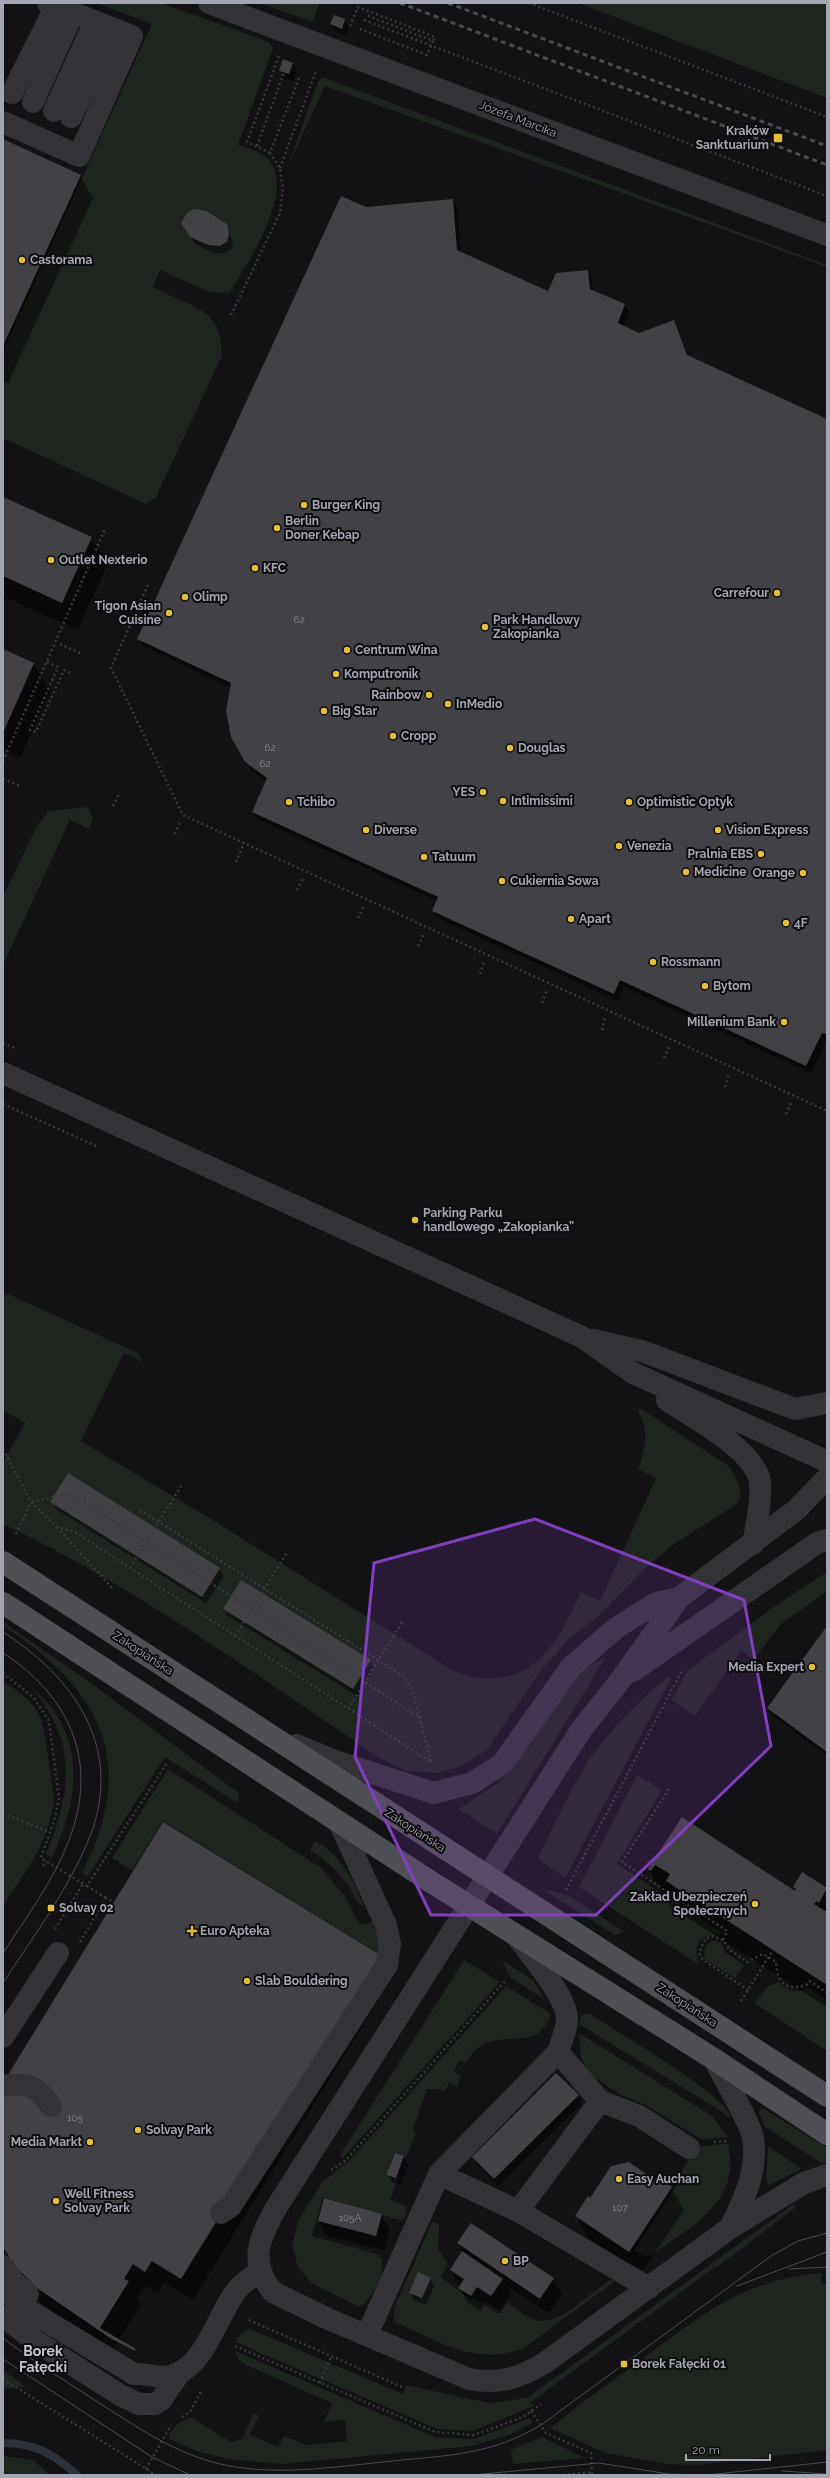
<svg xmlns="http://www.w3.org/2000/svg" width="830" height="2478" font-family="Raleway,sans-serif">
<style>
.green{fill:#1e251f}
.shadow{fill:#0007}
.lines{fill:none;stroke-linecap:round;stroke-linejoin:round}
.stream{stroke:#2c323a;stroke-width:8}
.building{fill:#414146}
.path{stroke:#393a3e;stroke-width:2.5;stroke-dasharray:2 3;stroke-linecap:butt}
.minor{stroke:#333337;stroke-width:22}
.major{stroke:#4f5056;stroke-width:22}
.tram{stroke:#4c4d52;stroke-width:1}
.rail{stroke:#4c4d52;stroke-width:3;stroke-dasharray:5 4;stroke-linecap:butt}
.marked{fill:#813ebd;fill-opacity:0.2;stroke:#813ebd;stroke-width:3;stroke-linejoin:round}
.poi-dot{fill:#e4be39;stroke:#0d0c0e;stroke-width:1.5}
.labels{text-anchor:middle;stroke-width:4;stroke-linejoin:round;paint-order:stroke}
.number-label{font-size:10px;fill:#8b8e97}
.street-label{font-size:12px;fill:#a4a7b2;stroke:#0d0c0e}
.poi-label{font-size:12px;font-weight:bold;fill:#a4a7b2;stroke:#0d0c0e;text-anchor:start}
.quarter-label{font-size:14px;font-weight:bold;fill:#c4c6cf;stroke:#0d0c0e}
</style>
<rect width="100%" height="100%" fill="#121113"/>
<!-- green -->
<path class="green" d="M96 3H161L269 42 273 48 238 145C247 148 261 151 268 159 297 191 247 263 230 293L209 292 160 270 153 287C187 306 227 308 221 358L156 497 146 504 3 438V352L152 24Z
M260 3H320L312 22Z
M578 3H827V98Z
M322 77 827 265V267L325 86 288 166 318 82Z
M88 807 93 818 89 829 70 820 3 965V896L38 824 49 811Z
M6 1293 138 1353 143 1362 124 1353 81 1441 211 1519 452 1670C460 1673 470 1677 478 1678 538 1684 560 1637 581 1592L600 1601 656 1478 638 1469C645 1450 650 1429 638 1411L640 1408 730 1467 738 1482 741 1497 737 1504 674 1544 646 1567 605 1610 568 1640 538 1674 487 1750 461 1766 437 1773 407 1771 381 1759C258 1676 137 1588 3 1524V1462L25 1423 3 1410V1300Z
M827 1572V1591L781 1624 754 1659 741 1651 695 1716 671 1700 688 1670 772 1608Z
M3 1622 88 1681 240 1794 236 1802 165 1757 88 1876 82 1873C90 1855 99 1838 103 1819 127 1730 73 1671 3 1626Z
M606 1657 497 1834 459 1809 499 1782 530 1744 564 1689 584 1668Z
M669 1676 671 1679 565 1878 538 1858C552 1830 565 1800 581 1773 603 1736 636 1703 669 1676Z
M3 1681C41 1706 42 1713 48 1757 50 1774 56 1795 52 1812 45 1847 22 1877 3 1906Z
M30 1686C88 1733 80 1797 52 1858L46 1854C72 1791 78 1741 30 1686Z
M168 1769 320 1867 345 1896 356 1918 360 1923 367 1924 374 1920 380 1932V1955L163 1821 132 1870 112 1858Z
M637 1775 662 1790 617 1864 721 1932 722 1935C700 1933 693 1943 698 1964L579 1887Z
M315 1841C341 1855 354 1880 364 1907 355 1904 354 1894 349 1887 338 1871 326 1860 310 1850Z
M546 1889 569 1896 625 1932 615 1935 545 1891Z
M714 1940 721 1943 725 1952 744 1965 735 1978 704 1959 705 1946Z
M464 1960 500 1982 343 2158 340 2155Z
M502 1960 533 1980 545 2000 510 1977Z
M779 1982C787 1991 797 1993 809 1988L827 2000V2051L755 2003 768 1986Z
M506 1986 551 2014C535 2061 490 2017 466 2063L459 2061 454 2072 461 2075 457 2087 449 2083 445 2091 439 2089H427L413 2129 416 2133 406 2157 394 2153 386 2175 398 2179 390 2200 407 2206 405 2219 399 2220 323 2197 312 2236 377 2254C392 2264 372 2300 360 2307L311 2283 298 2267 292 2246 298 2221 322 2182 349 2161Z
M584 2014H590C619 2033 718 2090 731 2116L729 2118 719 2110 579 2024 581 2016Z
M579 2033 712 2116 728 2137 702 2140 646 2105 621 2095 590 2075 581 2058Z
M761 2109H764L827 2148V2163H821L764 2126 759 2112Z
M728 2143C730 2155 732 2167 728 2180 719 2215 676 2237 648 2257L634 2251 679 2182 676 2179 697 2147Z
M768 2146 802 2169 771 2184H767L766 2179Z
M795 2203V2208L716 2268 715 2267 531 2402 534 2406 472 2431 437 2429 235 2342 241 2333 250 2329 403 2394 406 2385 489 2403 527 2398Z
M432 2222 439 2224 438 2249 448 2264 441 2277 471 2300 473 2297 499 2314 507 2302C516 2308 525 2317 536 2320 556 2327 588 2296 604 2284L609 2280 615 2281 524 2348C474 2367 440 2341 394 2322L395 2306Z
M822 2273 821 2283 827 2284V2450L697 2465 667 2464 606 2453 550 2428C578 2405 608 2384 637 2363 699 2317 742 2279 822 2273Z
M235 2351 435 2437 474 2439 530 2418 533 2423 512 2434 472 2446 282 2464 227 2459 197 2451 169 2439C169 2428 181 2422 190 2417L231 2442 242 2439 253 2414 259 2415 250 2435 278 2447 284 2436 306 2445 347 2441 345 2420 324 2422 332 2403 246 2365 239 2360Z
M3 2370 26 2387 3 2389Z
M542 2437 585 2458 513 2464 511 2450Z
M3 2456 33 2460 50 2475H3Z"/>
<!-- shadow -->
<path class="shadow" d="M344 20 349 27 346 36 335 32 331 24Z
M292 63 297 71 293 81 284 78 280 70Z
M3 140 80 176 93 198 8 383 3 381Z
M453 200 457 207 461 252 548 292 587 271 592 278 593 291 625 304 629 312 623 327 639 334 674 321 688 357 827 420V1040L811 1073 624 987 618 1001 437 918 433 911 437 901 257 819 253 811 267 781 251 770 232 737 231 688 143 646 139 639 366 208Z
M226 224 233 242 231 249 224 253H213L195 244 187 231Z
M3 498 91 537 107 565 78 630 7 598 3 607Z
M3 650 34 664 50 692 20 758 3 750Z
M52 1502 219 1569 224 1576 206 1603 56 1509Z
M224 1609 370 1661 374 1668 357 1696 228 1616Z
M827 1628V1755L773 1716 769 1708Z
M682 1819 795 1893 794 1887 802 1874 827 1889V2007L688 1918 680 1903 677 1901 672 1908 670 1906 649 1869Z
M379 1956 392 1978 193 2300 164 2282 158 2293 146 2285 137 2298 141 2304 112 2351 64 2321 41 2302 19 2273 3 2244Z
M578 2096 582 2103 498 2186 477 2164 473 2157Z
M403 2157 408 2165 400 2185 392 2182 388 2175Z
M657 2179 671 2188 684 2210 641 2273 588 2238 576 2216 590 2199 655 2181Z
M381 2215 390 2230 384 2250 327 2236 319 2221Z
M458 2244 553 2279 562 2294 549 2313 505 2284 511 2294 500 2311 486 2301 480 2311 468 2303 451 2270 463 2252Z
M430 2278 434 2286 426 2305 414 2300 410 2292Z"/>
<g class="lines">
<!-- stream -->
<path class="stream" d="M3 2443C36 2443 53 2454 77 2475"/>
</g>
<!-- building -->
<path class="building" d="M334 15 345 19 342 29 330 24Z
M283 59 293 63 289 74 279 71Z
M3 139 81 175 3 346Z
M341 196 366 207 453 199 457 250 548 291 556 273 588 270 590 289 625 304 618 323 639 333 674 320 687 355 827 419V1034L822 1033 806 1066 620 980 614 994 432 911 438 897 252 812 267 778 245 762 231 737 226 711 231 683 137 639Z
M194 209 206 211 227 224 229 234 227 242 220 246 208 245 190 237 181 223 187 213Z
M3 497 92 537 62 603 3 576Z
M3 649 34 663 3 733Z
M68 1473 220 1568 202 1597 50 1502Z
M241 1580 371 1660 353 1689 223 1609Z
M827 1626V1752L767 1708Z
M682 1817 795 1891 796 1889 793 1887 802 1872 827 1888 819 1903 817 1901 814 1904 827 1912V1985L666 1881 670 1874 655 1865 651 1871 648 1869Z
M163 1822 380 1955 181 2279 152 2261 145 2272 133 2264 124 2279 129 2281 100 2328 136 2349 135 2351 110 2338 37 2288 16 2267 3 2247V2083Z
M556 2073 579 2095 494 2179 472 2157Z
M395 2153 404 2156 396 2178 386 2175Z
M629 2162 655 2180 657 2177 672 2187 629 2252 575 2216 588 2196 590 2198 611 2166Z
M324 2198 382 2214 376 2236 318 2221Z
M471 2223 554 2278 540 2299 457 2243Z
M462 2251 503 2279 491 2296 477 2287 471 2296 458 2288 464 2279 450 2270Z
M418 2272 431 2278 422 2298 409 2293Z"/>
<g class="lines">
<!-- path -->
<path class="path" d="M529 3 827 117
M364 20 827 196
M350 26 358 7 435 37 433 41
M360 29 427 55 433 41 366 15
M257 146 286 67
M270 153 247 142 279 56
M280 168 316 71
M231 315 280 213 283 189 280 168 270 153 299 78
M148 585 111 668 183 815 827 1111
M60 644 80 653
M47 662 58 667 30 730 36 732 64 670 71 673
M3 761 105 529
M3 779 20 786
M113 806 119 794
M175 834 180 822
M236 862 244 843
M297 890 303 878
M358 918 364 906
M418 946 424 934
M480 974 484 962
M542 1003 547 990
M602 1030 605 1017
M3 1043 14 1048
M664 1058 669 1047
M725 1087 729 1074
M3 1104 96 1146
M786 1114 791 1103
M3 1449 31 1502 57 1527 73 1531 431 1762
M32 1502 70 1493 421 1718
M140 1510 403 1676 413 1691 431 1763
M57 1527 114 1590
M16 1534 31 1502
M130 1568 181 1486
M235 1636 288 1551
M3 1673 34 1698 49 1721 59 1799 54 1821 41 1858 87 1886 167 1763
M348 1709 403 1621
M669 1789 622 1862 727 1931 723 1940 730 1950 747 1962 763 1954 776 1962C777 1984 788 1992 808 1984L810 1981 827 1993
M3 1814 50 1832
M43 1866 46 1861
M87 1886 106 1898
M566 1890 683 1669
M55 1929 83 1884
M723 1940 712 1936 705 1939 699 1953 703 1960 748 1990
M80 1942 106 1898 114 1903
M741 2001 773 1950
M714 2142 727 2141
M331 2170 345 2161 506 1980
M249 2320 402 2387
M235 2346 435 2432 474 2435 523 2417 541 2404
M3 2379 156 2475
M320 2383 331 2357
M531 2411 546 2433 591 2453 592 2475
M182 2417 190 2412 202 2390
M146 2469 171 2425
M563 2475 592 2472"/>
<!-- minor -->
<path class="minor" d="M209 3 827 235
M12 93 56 6
M33 102 73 13
M54 111 95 21
M71 117 114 29
M3 122 79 156 132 36 48 3
M3 1073 582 1337 633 1373 826 1461
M593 1340 642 1351 795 1409 827 1403
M667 1400C694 1419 747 1445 759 1477 763 1491 756 1529 753 1544
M827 1478 796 1510 679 1598 622 1678 581 1730 276 2208C259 2239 248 2262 273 2292L326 2318 469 2379C499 2385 520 2378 546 2362L730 2228 804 2183 827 2175
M633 1671 817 1543 827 1540
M296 1745 335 1761 434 1793 472 1783 502 1764 571 1667 616 1628 656 1603 679 1598
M517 1937C531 1955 567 1997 567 2019 567 2029 561 2042 558 2052L600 2101 518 2211 649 2288
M3 2037 58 1953
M714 2059C722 2075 751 2124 753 2138 758 2172 744 2199 730 2228
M3 2086C28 2082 37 2086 51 2106
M600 2101 639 2116 689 2148
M439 2174 518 2211
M221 2213 231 2206 387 1965 390 1944 386 1925 339 1822
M3 2266 14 2282 28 2294
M3 2288 28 2310 134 2374C146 2373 158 2379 170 2376 204 2369 217 2316 236 2291 243 2282 252 2277 260 2271
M3 2316 34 2340 120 2395 139 2404H155L161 2400 179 2374
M367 2335 439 2174 558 2052"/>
<!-- major -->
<path class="major" d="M3 1562 827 2096
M3 1603 428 1880 714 2059 827 2134"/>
<!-- tram -->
<path class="tram" d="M3 1632C73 1677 122 1745 92 1831 72 1885 34 1935 3 1983
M3 1653C71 1697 99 1763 69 1840 54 1881 26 1917 3 1953
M789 2269 827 2267
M737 2286 827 2252
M3 2338C31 2360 61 2378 90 2397 137 2427 181 2459 236 2467 288 2475 341 2466 393 2461 449 2455 491 2455 541 2425L771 2256 798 2241 827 2233
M3 2359 152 2457 190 2475
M782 2471 827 2474
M472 2475 599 2463 669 2474 707 2475 827 2462"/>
<!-- rail -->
<path class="rail" d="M400 3 827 165
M448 3 827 146"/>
</g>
<!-- marked area -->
<path class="marked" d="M535 1519 744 1600 771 1746 596 1915H431L355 1757 374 1563Z"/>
<!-- markers -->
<g class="poi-dot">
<rect x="773" y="133" width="10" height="10" rx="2"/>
<circle cx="22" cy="260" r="4"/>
<circle cx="304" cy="505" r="4"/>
<circle cx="277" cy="528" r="4"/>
<circle cx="51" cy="560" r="4"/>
<circle cx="255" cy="568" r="4"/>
<circle cx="777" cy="593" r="4"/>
<circle cx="185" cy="597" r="4"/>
<circle cx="169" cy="613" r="4"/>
<circle cx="485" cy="627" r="4"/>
<circle cx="347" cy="650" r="4"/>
<circle cx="336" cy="674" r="4"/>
<circle cx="429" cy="695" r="4"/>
<circle cx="448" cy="704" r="4"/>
<circle cx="324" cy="711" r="4"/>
<circle cx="393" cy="736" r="4"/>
<circle cx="510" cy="748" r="4"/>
<circle cx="483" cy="792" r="4"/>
<circle cx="503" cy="801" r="4"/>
<circle cx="289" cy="802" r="4"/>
<circle cx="629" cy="802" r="4"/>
<circle cx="366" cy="830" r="4"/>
<circle cx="718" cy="830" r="4"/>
<circle cx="619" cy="846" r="4"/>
<circle cx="761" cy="854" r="4"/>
<circle cx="424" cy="857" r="4"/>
<circle cx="686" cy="872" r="4"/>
<circle cx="803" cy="873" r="4"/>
<circle cx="502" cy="881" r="4"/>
<circle cx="571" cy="919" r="4"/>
<circle cx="786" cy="923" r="4"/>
<circle cx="653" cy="962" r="4"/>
<circle cx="705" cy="986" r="4"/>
<circle cx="784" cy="1022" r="4"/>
<circle cx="415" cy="1220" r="4"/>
<circle cx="812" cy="1667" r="4"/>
<circle cx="755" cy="1904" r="4"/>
<rect x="47" y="1904" width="8" height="8" rx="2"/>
<path d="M190 1925h4v4h4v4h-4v4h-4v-4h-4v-4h4z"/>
<circle cx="247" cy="1981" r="4"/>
<circle cx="138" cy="2130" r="4"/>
<circle cx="90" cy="2142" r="4"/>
<circle cx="619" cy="2179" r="4"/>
<circle cx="56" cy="2201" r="4"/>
<circle cx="505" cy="2261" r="4"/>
<rect x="620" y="2360" width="8" height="8" rx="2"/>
</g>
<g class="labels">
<!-- number labels -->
<g class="number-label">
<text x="299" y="623">62</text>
<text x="270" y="751">62</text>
<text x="265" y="767">62</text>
<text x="75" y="2121">105</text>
<text x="620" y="2211">107</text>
<text x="350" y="2221">105A</text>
</g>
<!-- street labels -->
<g class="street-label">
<text transform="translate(518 119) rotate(21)" y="4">Józefa Marcika</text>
<text transform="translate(143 1653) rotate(33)" y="4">Zakopiańska</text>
<text transform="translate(415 1830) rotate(33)" y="4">Zakopiańska</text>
<text transform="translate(687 2005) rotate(33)" y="4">Zakopiańska</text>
</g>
<!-- poi labels -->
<g class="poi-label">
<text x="769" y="135" text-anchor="end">Kraków<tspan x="769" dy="14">Sanktuarium</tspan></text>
<text x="30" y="264">Castorama</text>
<text x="312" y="509">Burger King</text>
<text x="285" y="525">Berlin<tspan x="285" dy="14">Doner Kebap</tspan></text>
<text x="59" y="564">Outlet Nexterio</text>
<text x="263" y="572">KFC</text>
<text x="769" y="597" text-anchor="end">Carrefour</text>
<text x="193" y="601">Olimp</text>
<text x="161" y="610" text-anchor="end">Tigon Asian<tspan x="161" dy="14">Cuisine</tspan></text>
<text x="493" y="624">Park Handlowy<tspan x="493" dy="14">Zakopianka</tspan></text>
<text x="355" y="654">Centrum Wina</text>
<text x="344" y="678">Komputronik</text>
<text x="421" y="699" text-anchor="end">Rainbow</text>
<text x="456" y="708">InMedio</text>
<text x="332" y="715">Big Star</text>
<text x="401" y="740">Cropp</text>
<text x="518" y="752">Douglas</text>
<text x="475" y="796" text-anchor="end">YES</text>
<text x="511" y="805">Intimissimi</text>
<text x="297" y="806">Tchibo</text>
<text x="637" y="806">Optimistic Optyk</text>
<text x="374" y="834">Diverse</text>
<text x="726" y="834">Vision Express</text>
<text x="627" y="850">Venezia</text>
<text x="753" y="858" text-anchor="end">Pralnia EBS</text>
<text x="432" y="861">Tatuum</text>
<text x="694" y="876">Medicine</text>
<text x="795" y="877" text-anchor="end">Orange</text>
<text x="510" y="885">Cukiernia Sowa</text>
<text x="579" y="923">Apart</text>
<text x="794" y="927">4F</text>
<text x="661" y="966">Rossmann</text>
<text x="713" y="990">Bytom</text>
<text x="776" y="1026" text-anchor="end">Millenium Bank</text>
<text x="423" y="1217">Parking Parku<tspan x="423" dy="14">handlowego „Zakopianka”</tspan></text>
<text x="804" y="1671" text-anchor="end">Media Expert</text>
<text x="747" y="1901" text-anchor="end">Zakład Ubezpieczeń<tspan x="747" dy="14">Społecznych</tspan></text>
<text x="59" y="1912">Solvay 02</text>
<text x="200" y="1935">Euro Apteka</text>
<text x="255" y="1985">Slab Bouldering</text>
<text x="146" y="2134">Solvay Park</text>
<text x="82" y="2146" text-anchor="end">Media Markt</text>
<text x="627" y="2183">Easy Auchan</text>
<text x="64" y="2198">Well Fitness<tspan x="64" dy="14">Solvay Park</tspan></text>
<text x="513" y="2265">BP</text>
<text x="632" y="2368">Borek Fałęcki 01</text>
</g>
<!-- quarter labels -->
<g class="quarter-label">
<text x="43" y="2356">Borek<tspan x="43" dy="16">Fałęcki</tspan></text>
</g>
</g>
<!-- border -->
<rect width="830" height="2478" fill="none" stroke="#a4a7b2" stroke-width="8"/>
<!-- scale -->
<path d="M686 2454v6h84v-6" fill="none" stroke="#a4a7b2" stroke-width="2"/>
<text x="692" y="2454" font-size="12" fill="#a4a7b2" stroke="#0d0c0e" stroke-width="3" paint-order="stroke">20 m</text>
</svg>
